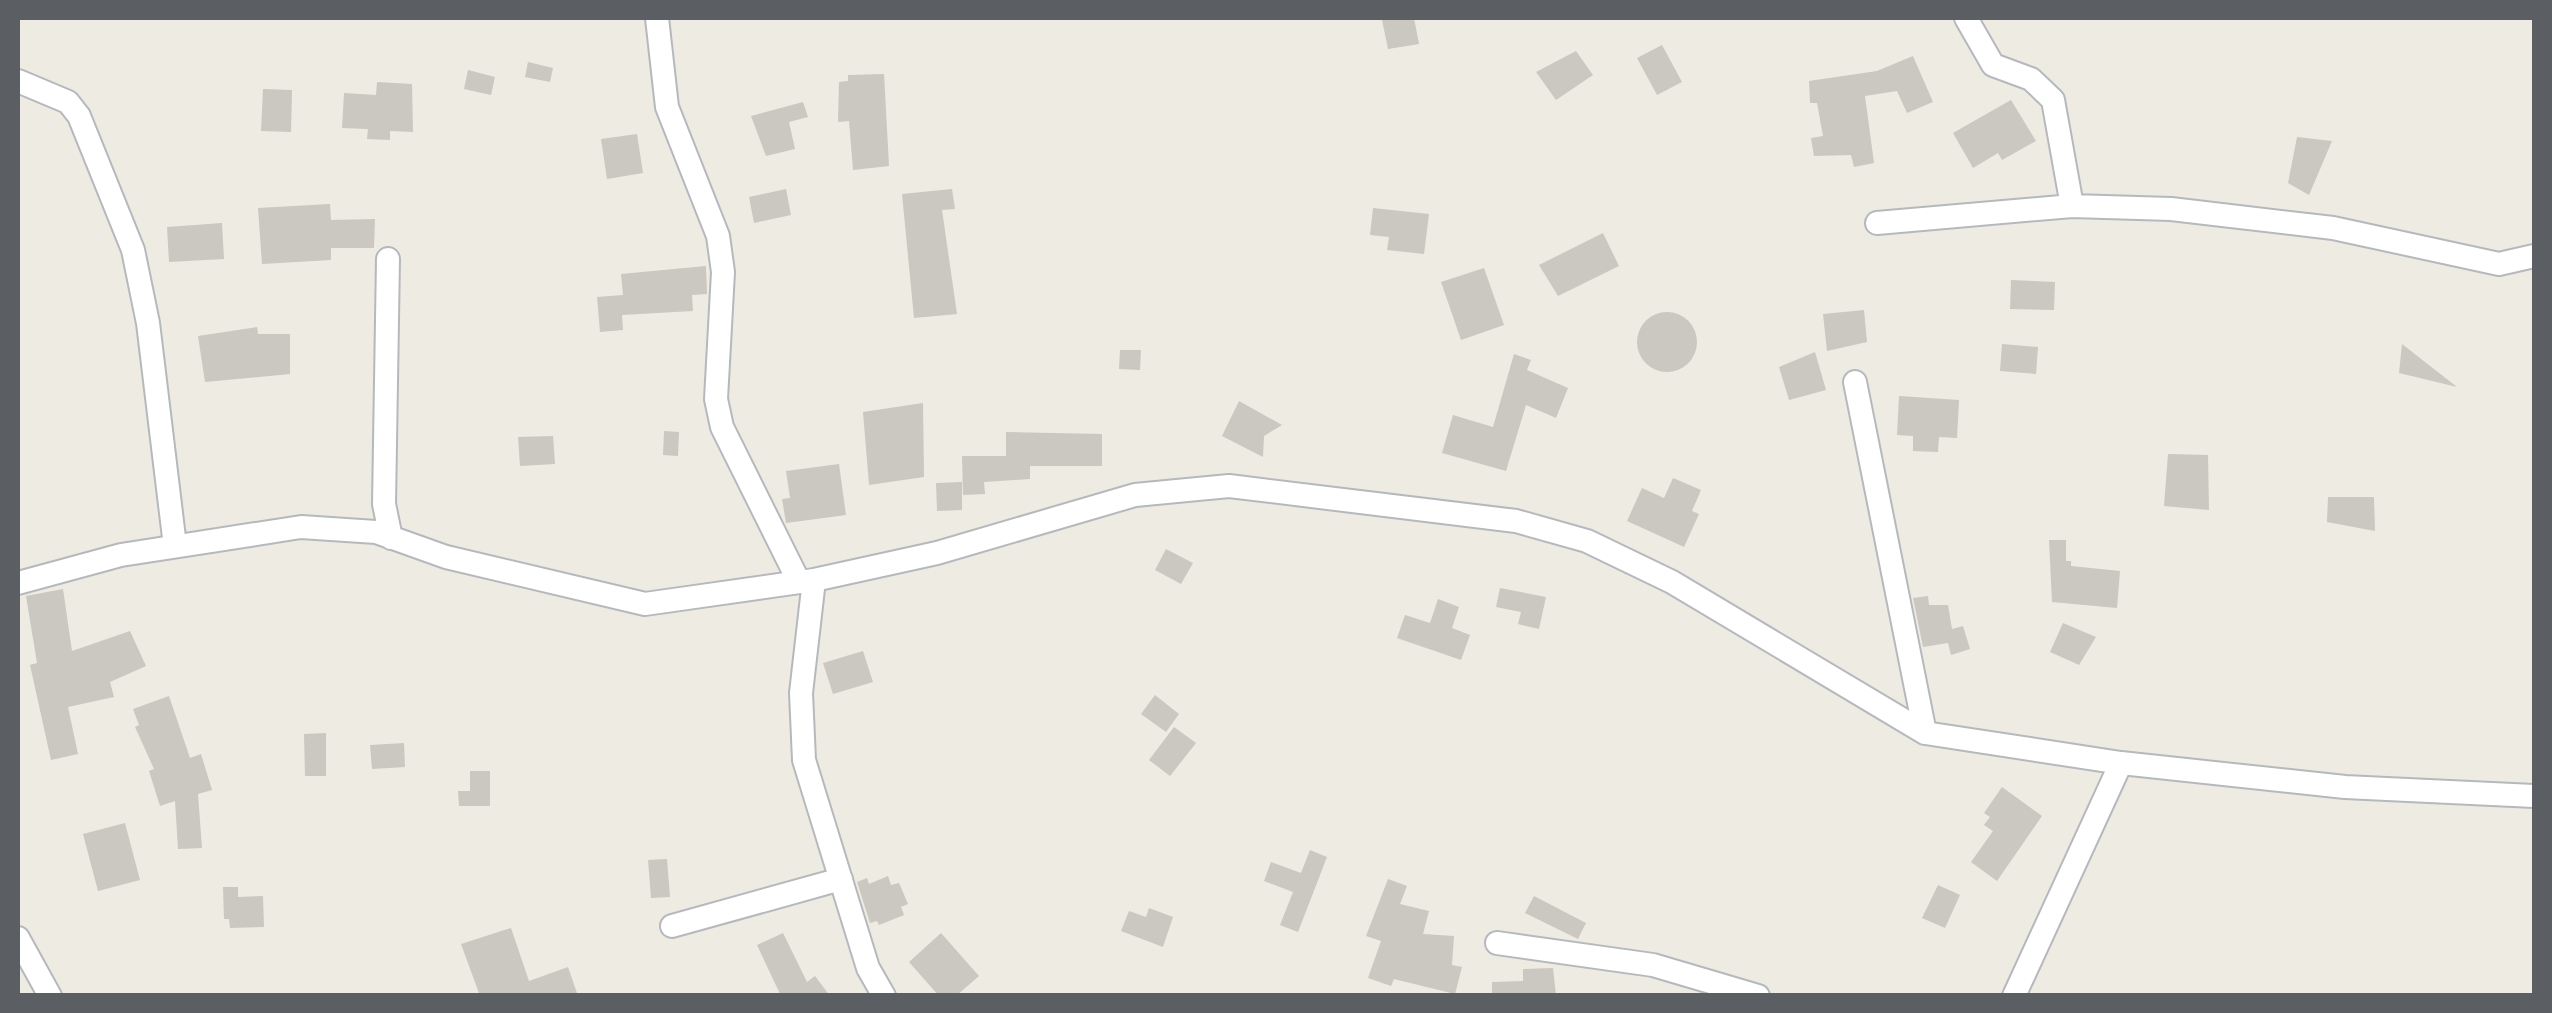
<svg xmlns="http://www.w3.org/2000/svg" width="2552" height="1013" font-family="Cabin,sans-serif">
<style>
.building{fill:#cbc7c1}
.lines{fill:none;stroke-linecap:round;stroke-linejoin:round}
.minor-casing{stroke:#b5b9bd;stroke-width:26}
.minor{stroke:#fff;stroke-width:22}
</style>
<rect width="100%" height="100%" fill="#eeebe2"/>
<!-- building -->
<path class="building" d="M1397 18H1414L1419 44 1388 49 1382 20Z
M1662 45 1682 82 1657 95 1637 58Z
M1576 51 1593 75 1556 100 1536 72Z
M1913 56 1933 102 1907 113 1897 91 1865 96 1874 163 1854 167 1851 155 1814 156 1811 138 1823 136 1817 103H1810L1809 81 1877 71Z
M528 62 553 68 550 82 525 77Z
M468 70 495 77 491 95 464 89Z
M884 74 889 166 853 170 849 121 838 122 839 82 848 81V75Z
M377 82 412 84 413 132 390 131V140L367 139 368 129 342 128 344 93 376 95Z
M263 89 292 90 291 132 261 131Z
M2011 100 2036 141 2002 160 1998 153 1973 168 1953 133Z
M803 102 808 117 789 122 795 149 766 156 751 116Z
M637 134 643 173 607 179 601 139Z
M2297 137 2332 141 2309 195 2288 183Z
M786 189 791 215 754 223 749 197Z
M952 189 955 209 942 210 957 314 914 318 902 194Z
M330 204 331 220 375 219 374 248H331V260L262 264 258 208Z
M1373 208 1429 214 1424 254 1387 250 1389 237 1370 235Z
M222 223 224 259 169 262 167 227Z
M1603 233 1619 266 1558 296 1539 265Z
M706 266 707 294 692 295 693 311 622 315 623 330 600 332 597 297 623 295 621 274Z
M1484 268 1504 325 1461 340 1441 282Z
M2011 280 2055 282 2054 310 2010 309Z
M1864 310 1867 342 1827 351 1823 314Z
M1637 342a30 30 0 1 1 60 0a30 30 0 1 1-60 0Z
M257 327 258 334H290V374L205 382 198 336Z
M2002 344 2038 347 2036 374 2000 371Z
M2402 344 2457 387 2399 373Z
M1120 350H1141L1140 370 1119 369Z
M1815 352 1826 390 1789 400 1779 367Z
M1514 354 1531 360 1527 370 1568 388 1556 418 1526 405 1506 471 1442 453 1453 415 1493 427Z
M1899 396 1959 400 1957 438 1939 437 1938 452 1913 451V436L1897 435Z
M1239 401 1282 425 1264 436 1263 457 1222 436Z
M923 403 924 477 869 485 863 412Z
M664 431 679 432 678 456 663 455Z
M1006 432 1102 434V466H1030V479L984 482 985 494 963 495 962 456H1006Z
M553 436 555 464 520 466 518 437Z
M2168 454 2208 455 2209 510 2164 506Z
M839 464 846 515 786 523 782 499 790 498 786 471Z
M1673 478 1701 490 1692 511 1699 514 1684 547 1627 521 1642 488 1664 498Z
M962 482V510L937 511 936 483Z
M2328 497H2374L2375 531 2327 522Z
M2049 540H2066V561H2071V566L2120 571 2117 608 2052 602Z
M1166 549 1193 563 1181 584 1155 570Z
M1500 588 1546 597 1539 629 1518 624 1521 612 1496 607Z
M63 589 72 651 130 631 146 666 110 682 114 697 68 707 78 754 51 760 30 665 37 663 26 596Z
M1928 596 1929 605H1948L1952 629 1963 626 1970 649 1951 655 1948 643 1923 647 1913 598Z
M1438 599 1459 607 1452 628 1470 635 1461 660 1397 638 1405 615 1430 623Z
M2063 623 2096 637 2079 665 2050 652Z
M863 651 873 682 833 694 823 663Z
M1155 695 1179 714 1166 732 1141 714Z
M169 696 190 758 201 754 212 790 198 794 202 848 178 849 175 801 160 806 149 771 154 769 135 727 139 725 133 709Z
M1174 727 1196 743 1170 776 1149 760Z
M326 733V776H305L304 734Z
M404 743 405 767 372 769 370 745Z
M470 771H490V806H459L458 791H470Z
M2002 787 2042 816 1997 881 1971 862 1993 831 1984 825 1990 817 1984 813Z
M125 823 140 880 98 891 83 834Z
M1310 850 1327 857 1298 932 1280 925 1293 892 1264 881 1271 862 1301 873Z
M667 859 670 897 651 898 648 860Z
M888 876 891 885 899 883 908 904 901 907 904 915 879 925 877 921 870 923 857 882 867 878 869 884Z
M1388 879 1407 886 1400 904 1429 911 1423 934 1454 936 1452 965 1462 967 1455 994 1394 979 1391 986 1368 978 1381 941 1366 936Z
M1938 885 1960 895 1945 928 1922 918Z
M223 887H238V897L263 896 264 927 230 928 229 919H224Z
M1534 896 1586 923 1578 939 1525 913Z
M1149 908 1173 917 1163 947 1121 931 1129 911 1146 917Z
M511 928 529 981 568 967 578 996H480L461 944Z
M783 933 807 982 815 976 830 996H781L757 945Z
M941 933 979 976 956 996H939L909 962Z
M1553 968 1556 996H1492V982L1523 981V969Z"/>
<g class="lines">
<!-- minor casing -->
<g class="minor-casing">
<path id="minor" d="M657 18 667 107 718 236 723 272 716 399 722 427 799 582
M1966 18 1993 65 2031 79 2053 100 2072 206
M18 81 68 102 79 116 133 250 148 323 175 546
M1877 223 2072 206 2171 209 2333 228 2499 264 2534 256
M388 259 384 504 391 538
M1855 382 1925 733
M814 580 801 693 804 760 868 968 884 996
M18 583 121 555 301 527 376 532 446 557 645 604 814 580 937 553 1135 495 1229 486 1516 521 1587 541 1672 582 1925 733 2121 763 2345 787 2534 796
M672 926 841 879
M18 938 50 996
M1497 943 1653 965 1758 996
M2014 996 2121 763"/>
</g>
<!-- minor -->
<use href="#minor" class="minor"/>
</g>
<!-- border -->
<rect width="2552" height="1013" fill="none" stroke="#5b5f64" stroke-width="40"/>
</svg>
